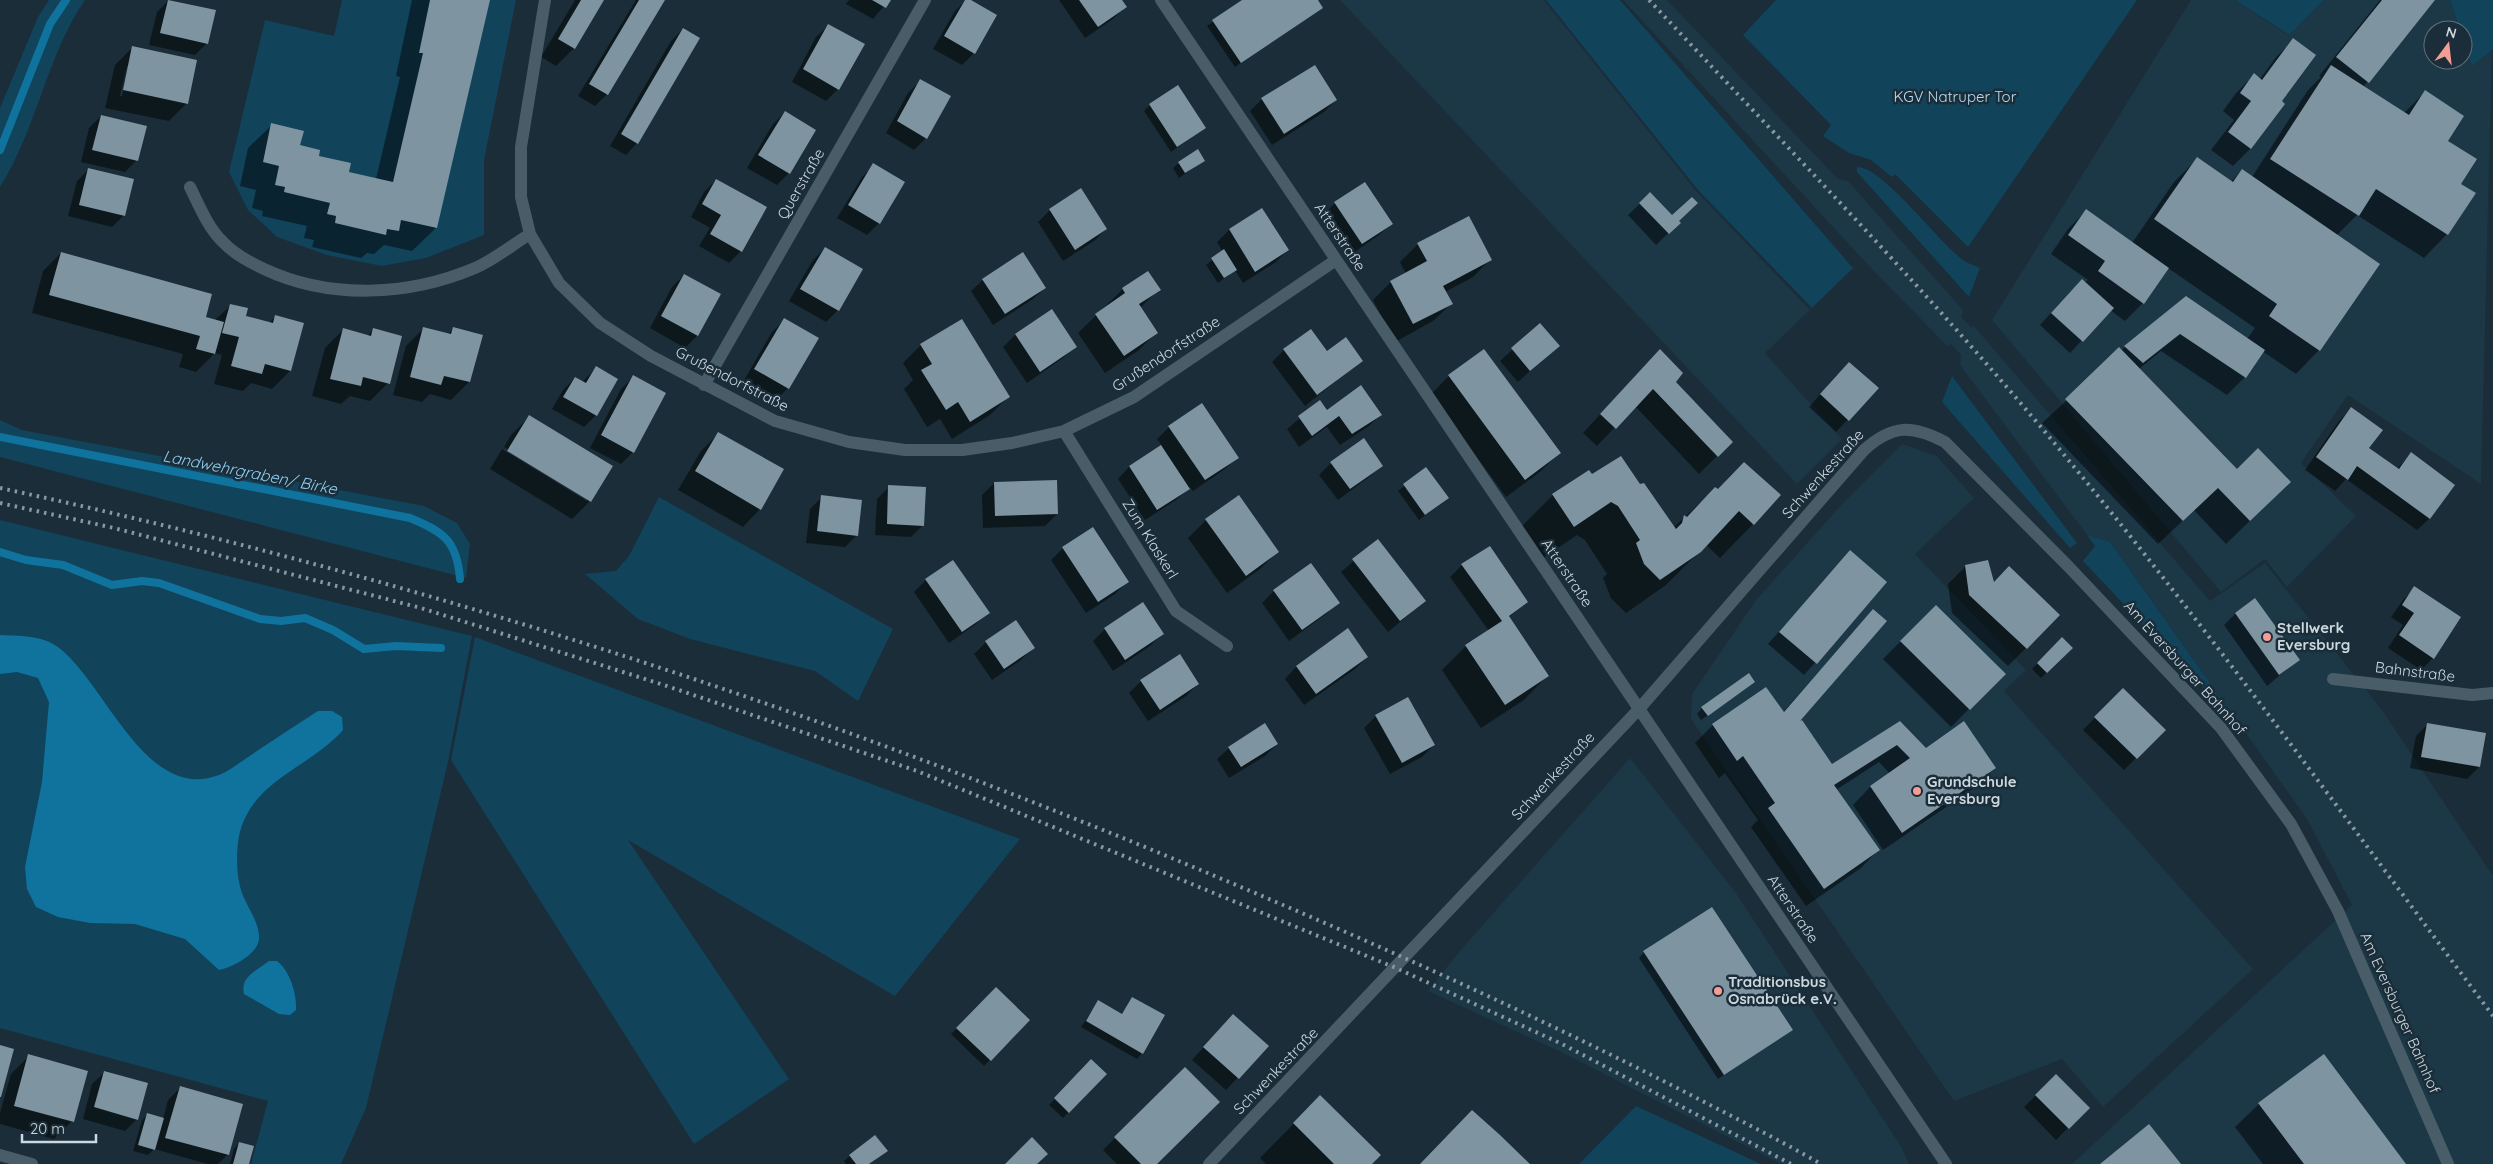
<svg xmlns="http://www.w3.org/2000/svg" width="2493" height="1164" font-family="Quicksand,sans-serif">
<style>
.built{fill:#1c3746}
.green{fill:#11435b}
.water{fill:#0f739e}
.shadow{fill:#0007;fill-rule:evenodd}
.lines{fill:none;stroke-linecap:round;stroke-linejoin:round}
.stream{stroke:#0f739e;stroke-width:8}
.building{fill:#7e94a1}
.minor{stroke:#495d69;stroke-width:12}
.tertiary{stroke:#495d69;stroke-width:12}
.rail{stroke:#8a98a1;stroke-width:4;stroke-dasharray:2.5 5;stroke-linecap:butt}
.poi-dot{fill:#f59c95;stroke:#1a2d38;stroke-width:2}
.labels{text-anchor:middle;stroke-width:5;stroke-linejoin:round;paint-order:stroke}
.park-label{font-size:15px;fill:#b5ddf6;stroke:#1a2d38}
.street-label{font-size:15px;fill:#ccd8df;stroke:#1a2d38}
.poi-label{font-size:15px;font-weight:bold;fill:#ccd8df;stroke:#1a2d38;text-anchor:start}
.water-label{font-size:16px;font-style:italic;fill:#8ecdf1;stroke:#1a2d38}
</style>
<rect width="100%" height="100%" fill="#1a2d38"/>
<!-- built -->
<path class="built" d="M1340 0H1544L1697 192 1810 310 1765 353 1842 439 1797 484Z
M1623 0H1667L1838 179 1848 181 1963 310 1961 317 1972 328 1973 325 2210 601 2265 563 2382 710 2493 876V1164H2072L2352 905 2307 819 2110 542 2087 535 1960 365 1961 355 1950 343 1948 347 1869 266Z
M2191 0H2235L2288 35 2324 0H2450L2460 30H2433V60H2463V40L2472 65 2492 50 2481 484 2348 395 2301 463 2356 516 2287 587 2265 559 2221 592 1992 320Z
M1902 444 1937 456 1974 498 1915 554 2026 670 2004 691 2253 969 2103 1107 2062 1059 1954 1101 1691 719 1692 694 1756 600 1843 503Z
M1630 758 1736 893 1902 1148 1909 1164H1781L1559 1051 1428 991 1459 952Z"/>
<!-- green -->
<path class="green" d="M49 0H85C46 57 37 129 0 187V108L38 17Z
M342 0H516L484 160V235L426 258 382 266 327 255 277 237 248 210 229 172 265 20 334 36Z
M1546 0H1620L1853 268 1812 308 1698 190Z
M1776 0H2137L1968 247 1895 174 1892 177 1871 160 1849 153 1823 136 1831 125 1743 35Z
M2235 0H2324L2289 35Z
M2450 0H2493V49L2472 66 2463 40V30H2460Z
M1857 167C1883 166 1940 245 1966 262 1970 264 1976 266 1980 268L1969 297 1857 172Z
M1952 376 2077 543 2070 548 1942 402Z
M0 420 22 430 424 506 457 523 470 544 466 578 0 457Z
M659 497 893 629 858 701 815 671 690 639 638 619 585 574 616 571 629 556Z
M0 520 472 636 448 762 366 1108 341 1164H251L268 1101 0 1028Z
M2087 535 2110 542 2247 735 2083 561 2095 546Z
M475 637 1020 839 895 996 628 840 789 1079 694 1144 451 760Z
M1636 1106 1761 1164H1579Z"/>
<!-- water -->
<path class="water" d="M0 635C20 636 41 635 58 647 106 683 145 803 219 775 229 771 239 763 248 757 271 742 294 726 318 711H332L342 717 343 730C310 768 251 780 239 836 236 853 236 876 242 893 247 907 260 923 259 939 258 954 232 968 219 970L185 939 135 924 90 923 58 917 36 907 27 889 25 867 42 782 49 702 38 678 17 672 0 674Z
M269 961H277C290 971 297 994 296 1010L290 1015 279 1014 244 994C240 977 256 971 269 961Z"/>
<!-- shadow -->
<path class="shadow" d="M169 0 207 43 195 55 149 45 157 12Z
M412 0H488L436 228 412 251 384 245 374 254 367 253 361 258 312 247 314 240 304 238 307 226 262 216 263 211 252 208 256 190 240 186 248 148 272 125 299 146 347 173 376 179 400 77 396 76Z
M575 0H603L574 48 556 66 541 57Z
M636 0H664L607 94 595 106 578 96Z
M849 0H889L873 19 846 4Z
M966 0H968L974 53 962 65 933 49 955 11Z
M1059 0H1120L1125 7 1113 19 1085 38Z
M1244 0H1316L1321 8 1235 67 1207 26Z
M2380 0H2433L2363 87 2404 113 2425 92 2447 141 2460 184 2447 234 2424 258 2357 215 2337 235 2319 350 2296 374 2262 351 2245 377 2227 395 2161 351 2139 369 2266 505 2226 544 2194 510 2158 544 2042 423 2125 347 2186 297 2247 339 2255 328 2168 268 2143 303 2125 321 2110 310 2070 353 2040 325 2070 292 2088 280 2051 254 2068 229 2086 211 2132 243 2174 182 2197 159 2231 182 2242 170 2252 177 2308 90 2321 77 2319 76Z
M828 26 838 89 826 101 792 82 816 37Z
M683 29 637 143 626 155 610 146 671 41Z
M2294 40 2280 101 2251 148 2233 166 2211 150 2234 120 2223 111 2236 93 2254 75 2260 79 2276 57Z
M133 47 187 103 169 121 105 108 115 65ZM127 66H129L122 96H120Z
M920 81 926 138 914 150 886 133 908 93Z
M1262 99 1336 100 1324 112 1272 145 1250 111Z
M1150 105 1204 128 1171 152 1144 111Z
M785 112 789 173 777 185 747 168 773 124Z
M101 116 137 160 125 172 81 162 89 128Z
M1204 160 1179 178 1173 168 1179 163Z
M874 165 903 182 879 223 867 235 837 218 862 177Z
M89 169 124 215 112 227 68 216 77 181Z
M716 180 741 251 729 263 699 246 710 228 691 217 704 192Z
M1364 183 1391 224 1379 235 1350 255 1323 215 1335 203Z
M1081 190 1106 229 1094 241 1063 261 1038 222 1050 210Z
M1650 194 1679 223 1656 245 1628 215Z
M1262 209 1287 250 1276 262 1243 283 1235 270 1218 283 1206 265 1223 252 1217 242 1229 230Z
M1418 244 1491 259 1473 277 1445 292 1451 304 1433 321 1395 342 1373 300 1391 282 1406 274 1400 262Z
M825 249 838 310 826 322 789 301 813 260Z
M61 253 204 318 214 321 231 305 245 317 269 323 275 317 290 371 272 389 251 383 243 391 214 384 222 355 215 353 196 372 179 367 183 354 32 313 43 271Z
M1147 273 1159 289 1140 308 1157 332 1139 350 1105 373 1078 333 1123 289Z
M684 275 720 295 697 336 685 348 650 328 672 287Z
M983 280 1045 288 1033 299 993 325 971 291Z
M1051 311 1075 347 1063 358 1027 383 1003 347 1015 335Z
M784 320 817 339 788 388 776 400 743 382 772 332Z
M1540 325 1558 346 1518 382 1500 361Z
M424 328 448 334 454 328 469 382 451 400 430 394 422 402 393 395 406 346Z
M343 330 367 336 373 330 388 383 370 401 350 396 341 404 312 396 325 348Z
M1311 331 1327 353 1361 361 1305 406 1272 362 1284 350Z
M921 345 1008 397 990 415 952 439 940 419 927 427 904 389 913 380 903 363Z
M596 368V415L584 427 552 409 563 390 575 378 582 382Z
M1642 369 1675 382 1731 442 1699 474 1635 406 1597 446 1583 433Z
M1837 375 1877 388 1836 432 1809 407Z
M1449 376 1559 453 1541 471 1506 497 1431 394Z
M633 377V452L621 464 590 448 621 389Z
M1319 402 1326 412 1381 414 1369 426 1340 445 1327 427 1299 447 1287 429Z
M2351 409 2368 449 2397 469 2411 454 2454 485 2429 519 2417 530 2346 479 2335 491 2305 470 2339 421Z
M529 417 590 501 572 519 490 469 502 449 587 501V498L504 447 511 435Z
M1169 427 1237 457 1225 469 1193 491 1190 487 1176 500 1145 520 1118 479 1129 467 1162 446 1157 439Z
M719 433 760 509 743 527 678 490 701 451Z
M1331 463 1381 466 1369 477 1338 500 1319 475Z
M1426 469 1442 503 1419 520 1398 491Z
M1589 471 1592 476 1639 486 1673 528 1715 489 1753 524 1720 558 1706 545 1666 585 1626 613 1611 598 1603 578 1607 574 1585 540 1577 535 1540 560 1519 529 1553 495Z
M994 483 1057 514 1045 526 983 528 982 495Z
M889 487 923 525 911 537 875 535 877 499Z
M822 497 857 535 845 547 806 543 810 509Z
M1238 497 1278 551 1260 569 1227 593 1188 538 1206 520Z
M1378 540 1425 601 1388 632 1341 572Z
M1063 548 1127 582 1115 594 1086 613 1051 560Z
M1850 552 1886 582 1804 675 1768 644Z
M952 562 988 612 976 624 949 643 914 592 926 580Z
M1462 565 1527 602 1508 618 1547 676 1524 700 1481 728 1442 670 1466 646 1489 631 1450 577Z
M1966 566 1993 583 2026 648 2008 666 1952 613 1948 584Z
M2415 588 2433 658 2421 670 2388 648 2403 625 2391 617 2403 600Z
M1274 591 1338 602 1326 614 1289 641 1262 603Z
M1142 604 1162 634 1150 646 1113 671 1093 641 1105 629Z
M1936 606 2004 674 1951 727 1883 659Z
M1873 611 1797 722 1832 765 1894 726 1926 749 1995 768 1977 786 1883 850 1853 805 1870 787 1890 774 1879 762 1836 790 1878 850 1861 868 1806 906 1751 827 1758 820 1725 773 1719 778 1695 743 1713 725 1783 712Z
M2236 613 2298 660 2267 686 2224 625Z
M1347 630 1367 657 1355 669 1304 705 1285 679 1296 667Z
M2062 639 2071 648 2041 678 2032 669Z
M986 642 1033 648 1021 660 992 680 974 654Z
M1141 681 1198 684 1186 696 1148 721 1129 693Z
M1748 687 1701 720 1697 714 1702 708Z
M2123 689 2164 730 2124 770 2083 730Z
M1376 716 1434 745 1422 757 1390 774 1364 728Z
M2428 724 2479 767 2467 779 2410 768 2416 736Z
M1277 744 1265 756 1229 778 1217 759 1229 748Z
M1644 952 1791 1030 1718 1079 1639 958Z
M996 989 1029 1020 984 1066 951 1034Z
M1133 998 1142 1053 1137 1059 1081 1027 1098 1002 1121 1015Z
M1221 1028 1267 1046 1226 1090 1192 1060Z
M29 1056 72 1121 54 1139 0 1124V1113L11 1074Z
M1091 1061 1105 1074 1063 1118 1049 1105Z
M1185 1069 1156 1164H1117L1103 1150Z
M104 1073 137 1119 125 1131 83 1119 92 1084Z
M2056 1075 2088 1108 2056 1140 2024 1107Z
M180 1088 228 1154 218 1164H208L154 1149 148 1155 133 1151 142 1120 147 1115 163 1119 168 1100Z
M1320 1097 1370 1164H1266L1260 1158Z
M2259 1104 2405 1164H2263L2235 1127Z
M239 1143 248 1164H230L234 1149Z
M850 1156H880L870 1164H846L844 1161Z"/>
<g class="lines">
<!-- stream -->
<path class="stream" d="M0 150 50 24 66 0
M0 437 410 518C444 532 457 541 460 579
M0 552 26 560 63 565 112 585 142 581 159 583 260 619 281 621 305 618 333 630 364 649 396 646 441 648"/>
</g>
<!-- building -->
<path class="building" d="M168 0 216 10 208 44 160 33Z
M430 0H490L437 228 401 220 399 231 387 229 386 235 335 223 336 216 327 214 330 203 284 192 285 187 275 185 279 166 263 162 271 123 304 131 300 145 320 150 319 156 351 163 349 172 393 182 423 53H419Z
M581 0H604L575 49 558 39Z
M639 0H665L608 95 589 84Z
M872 0H891L886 8Z
M965 0H971L997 15 975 54 944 36Z
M1079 0H1122L1127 7 1098 27Z
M1242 0H1318L1323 8 1241 63 1212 20Z
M2382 0H2435L2369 83 2336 57Z
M828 24 865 44 839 90 803 69Z
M683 28 700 38 638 144 621 134Z
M2293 38 2316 55 2282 101 2285 104 2251 149 2228 132 2251 101 2240 93 2254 73 2262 80Z
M132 46 197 60 188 104 123 90Z
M1315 65 1337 100 1284 134 1261 98Z
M2331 65 2409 115 2425 90 2464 116 2448 141 2477 159 2461 184 2476 193 2448 235 2376 189 2359 216 2270 159Z
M920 79 951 96 927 139 897 121Z
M1178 85 1206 128 1177 147 1149 104Z
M785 111 816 130 790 174 758 155Z
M101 115 147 126 138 161 92 150Z
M1198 149 1205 161 1185 173 1178 162Z
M2197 157 2233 182 2242 169 2380 264 2320 351 2269 316 2277 304 2154 219Z
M873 163 905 182 880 224 848 205Z
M88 168 134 179 125 216 79 205Z
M716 179 767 207 742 252 710 234 721 215 702 204Z
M1365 182 1393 224 1362 244 1334 202Z
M1081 188 1107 229 1075 250 1049 209Z
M1650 192 1672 215 1692 197 1698 203 1679 221 1681 223 1669 234 1639 203Z
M1262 208 1289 250 1255 272 1229 229Z
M2086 209 2169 268 2144 304 2098 271 2105 261 2068 235Z
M1469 216 1492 260 1443 286 1453 304 1413 324 1390 281 1427 261 1417 243Z
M825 247 863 269 839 311 800 289Z
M1224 249 1237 270 1224 278 1211 258Z
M61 252 212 294 206 317 224 322 215 354 196 349 200 336 49 295Z
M1023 252 1046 288 1005 314 982 279Z
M1148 271 1161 290 1139 304 1158 333 1124 356 1095 314 1125 293 1122 288Z
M684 274 721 294 698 336 661 316Z
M2082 279 2114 308 2083 342 2051 313Z
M2186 296 2265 350 2246 378 2180 334 2143 363 2124 346Z
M230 304 248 308 246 316 273 323 275 315 304 323 291 371 265 364 262 374 231 366 239 337 222 333Z
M1052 309 1077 347 1040 372 1015 334Z
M784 318 819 338 789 389 754 369Z
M962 319 1010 397 970 422 958 402 946 410 921 370 932 364 920 344Z
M1540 323 1560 346 1530 371 1511 348Z
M423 327 451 334 453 327 483 335 470 382 444 376 441 385 410 377Z
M343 328 371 336 373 328 402 336 390 384 363 377 361 386 330 379Z
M1311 329 1327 351 1346 337 1363 361 1317 395 1283 349Z
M2119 347 2237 469 2258 448 2291 482 2250 521 2218 488 2183 521 2065 399Z
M1484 349 1561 453 1525 480 1448 375Z
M1660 349 1683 373 1676 382 1733 442 1718 457 1653 389 1616 429 1600 414Z
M1849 362 1879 388 1849 421 1820 394Z
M596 366 618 379 597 416 563 397 575 377 586 383Z
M633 375 666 393 634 453 601 435Z
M1361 385 1382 415 1352 434 1339 416 1312 436 1298 416 1320 400 1327 410Z
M1202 403 1239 458 1205 480 1168 426Z
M2351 407 2383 430 2369 448 2399 469 2411 452 2455 485 2430 519 2357 466 2348 480 2316 457Z
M529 415 613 466 591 502 507 451Z
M718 432 784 469 761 510 695 471Z
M1364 438 1383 466 1350 489 1330 462Z
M1161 445 1190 489 1157 510 1129 466Z
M1621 456 1640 484 1644 483 1676 529 1682 523 1684 515 1687 517 1715 487 1718 489 1744 462 1781 495 1754 525 1739 511 1701 552 1660 580 1644 564 1636 543 1640 540 1618 506 1611 502 1574 527 1552 494 1589 470 1592 474Z
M1426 467 1449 498 1425 515 1403 484Z
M1057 480 1058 514 995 516 994 482Z
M888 485 926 487 924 526 887 524Z
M821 495 862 500 858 536 817 531Z
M1239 495 1279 552 1246 576 1205 519Z
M1093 527 1129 582 1098 602 1062 547Z
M1378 539 1426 601 1400 621 1352 559Z
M1490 546 1528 602 1509 616 1549 676 1505 705 1465 645 1502 621 1461 564Z
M1850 550 1887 582 1817 664 1779 632Z
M953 560 990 613 962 632 925 579Z
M1988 560 1994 582 2009 566 2060 615 2027 649 1969 595 1965 565Z
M1311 563 1340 603 1302 630 1273 590Z
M2414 586 2461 617 2434 659 2399 635 2414 613 2402 605Z
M2255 598 2300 660 2279 675 2235 613Z
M1143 602 1164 634 1125 660 1104 628Z
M1936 605 2006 674 1970 710 1900 641Z
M1873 609 1887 621 1800 721 1802 720 1832 764 1900 721 1926 748 1964 721 1996 768 1902 833 1870 786 1910 758 1897 745 1834 785 1880 850 1824 889 1768 808 1775 803 1743 756 1737 761 1712 724 1766 687 1784 712Z
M1016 620 1035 648 1004 669 985 641Z
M1348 628 1368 657 1316 694 1296 666Z
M2062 637 2073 648 2047 673 2037 663Z
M1180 654 1199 684 1160 710 1140 680Z
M1749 673 1755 682 1708 716 1701 707Z
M2123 688 2166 730 2137 759 2094 717Z
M1408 697 1435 745 1402 763 1375 715Z
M1265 723 1278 744 1241 767 1228 747Z
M2427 723 2486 733 2480 767 2421 757Z
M1712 907 1793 1030 1724 1075 1643 951Z
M996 987 1030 1020 991 1061 956 1028Z
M1132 997 1165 1015 1143 1054 1086 1021 1098 1000 1122 1014Z
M1233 1014 1269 1046 1239 1079 1203 1047Z
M0 1045 14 1049 1 1097H0Z
M28 1054 88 1071 74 1122 14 1106Z
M2324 1054 2406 1164H2304L2258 1103Z
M1091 1059 1107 1074 1069 1113 1054 1098Z
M1185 1067 1220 1102 1157 1164H1141L1114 1137Z
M104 1071 148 1083 138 1120 94 1107Z
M2056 1074 2090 1108 2069 1129 2035 1095Z
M180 1086 243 1104 229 1155 165 1138Z
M1320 1095 1381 1155 1372 1164H1334L1293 1123Z
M1472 1110 1500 1135 1530 1164H1420Z
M147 1113 164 1118 155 1150 138 1145Z
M2149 1124 2181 1164H2100Z
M875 1135 888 1151 869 1164H856L849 1155Z
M1032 1137 1048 1154 1037 1164H1005Z
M239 1142 254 1146 249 1164H233Z"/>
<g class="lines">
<!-- minor -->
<path class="minor" d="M545 0 521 147V197L530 234 559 283 600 323 651 356 775 421 849 442 905 450H962L1012 443 1064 431 1134 397 1336 260
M190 187C199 205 208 228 223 242 234 254 249 262 264 269 330 300 409 296 475 268 494 260 512 245 530 234
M704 385 925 0
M1064 431 1176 611 1227 646
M2333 679 2472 695 2493 693
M0 1155 32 1164
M1209 1164 1639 709 1864 450C1893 424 1912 425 1945 442L2068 566 2221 728 2291 824 2338 911 2448 1164"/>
<!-- tertiary -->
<path class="tertiary" d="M1161 0 1946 1164"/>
<!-- rail -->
<path class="rail" d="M1649 0C1781 141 1916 279 2040 426 2200 616 2345 818 2493 1016
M0 488C440 582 870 727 1283 905 1419 963 1552 1024 1683 1091 1729 1115 1776 1138 1821 1164
M0 503 114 528 421 608 664 685 917 771 1396 968 1562 1044 1791 1164"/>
</g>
<!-- markers -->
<g class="poi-dot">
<circle cx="2267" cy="637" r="5"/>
<circle cx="1917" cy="791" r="5"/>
<circle cx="1718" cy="991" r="5"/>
</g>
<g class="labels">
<!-- park labels -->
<g class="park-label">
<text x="1955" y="102">KGV Natruper Tor</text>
</g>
<!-- street labels -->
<g class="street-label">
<text transform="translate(801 184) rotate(-60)" y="5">Querstraße</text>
<text transform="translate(1340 237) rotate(56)" y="5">Atterstraße</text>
<text transform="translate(1166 354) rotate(-33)" y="5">Grußendorfstraße</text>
<text transform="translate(732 379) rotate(27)" y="5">Grußendorfstraße</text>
<text transform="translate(1823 474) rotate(-48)" y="5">Schwenkestraße</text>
<text transform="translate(1150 539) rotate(58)" y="5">Zum Klaskerl</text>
<text transform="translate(1567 573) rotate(56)" y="5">Atterstraße</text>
<text transform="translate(2185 668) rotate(48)" y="5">Am Eversburger Bahnhof</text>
<text transform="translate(2415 672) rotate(7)" y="5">Bahnstraße</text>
<text transform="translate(1553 776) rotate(-47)" y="5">Schwenkestraße</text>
<text transform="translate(1793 909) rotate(56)" y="5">Atterstraße</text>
<text transform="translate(2400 1013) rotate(66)" y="5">Am Eversburger Bahnhof</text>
<text transform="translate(1276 1071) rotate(-46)" y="5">Schwenkestraße</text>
</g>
<!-- poi labels -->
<g class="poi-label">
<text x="2277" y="633">Stellwerk<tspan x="2277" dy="17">Eversburg</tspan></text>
<text x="1927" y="787">Grundschule<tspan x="1927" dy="17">Eversburg</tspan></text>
<text x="1728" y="987">Traditionsbus<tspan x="1728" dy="17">Osnabrück e.V.</tspan></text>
</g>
<!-- water labels -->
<g class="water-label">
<text transform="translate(250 472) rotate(11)" y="6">Landwehrgraben/ Birke</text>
</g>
</g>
<!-- north arrow -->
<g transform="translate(2448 45) rotate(15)"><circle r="24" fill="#1a2d38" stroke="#61717b"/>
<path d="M0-4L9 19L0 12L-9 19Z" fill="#f59c95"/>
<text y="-8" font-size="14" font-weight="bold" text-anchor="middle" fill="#ccd8df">N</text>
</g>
<!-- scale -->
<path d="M22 1134v8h74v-8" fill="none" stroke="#ccd8df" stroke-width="2.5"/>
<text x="30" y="1134" font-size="15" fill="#ccd8df" stroke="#1a2d38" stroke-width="4" paint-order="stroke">20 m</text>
</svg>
